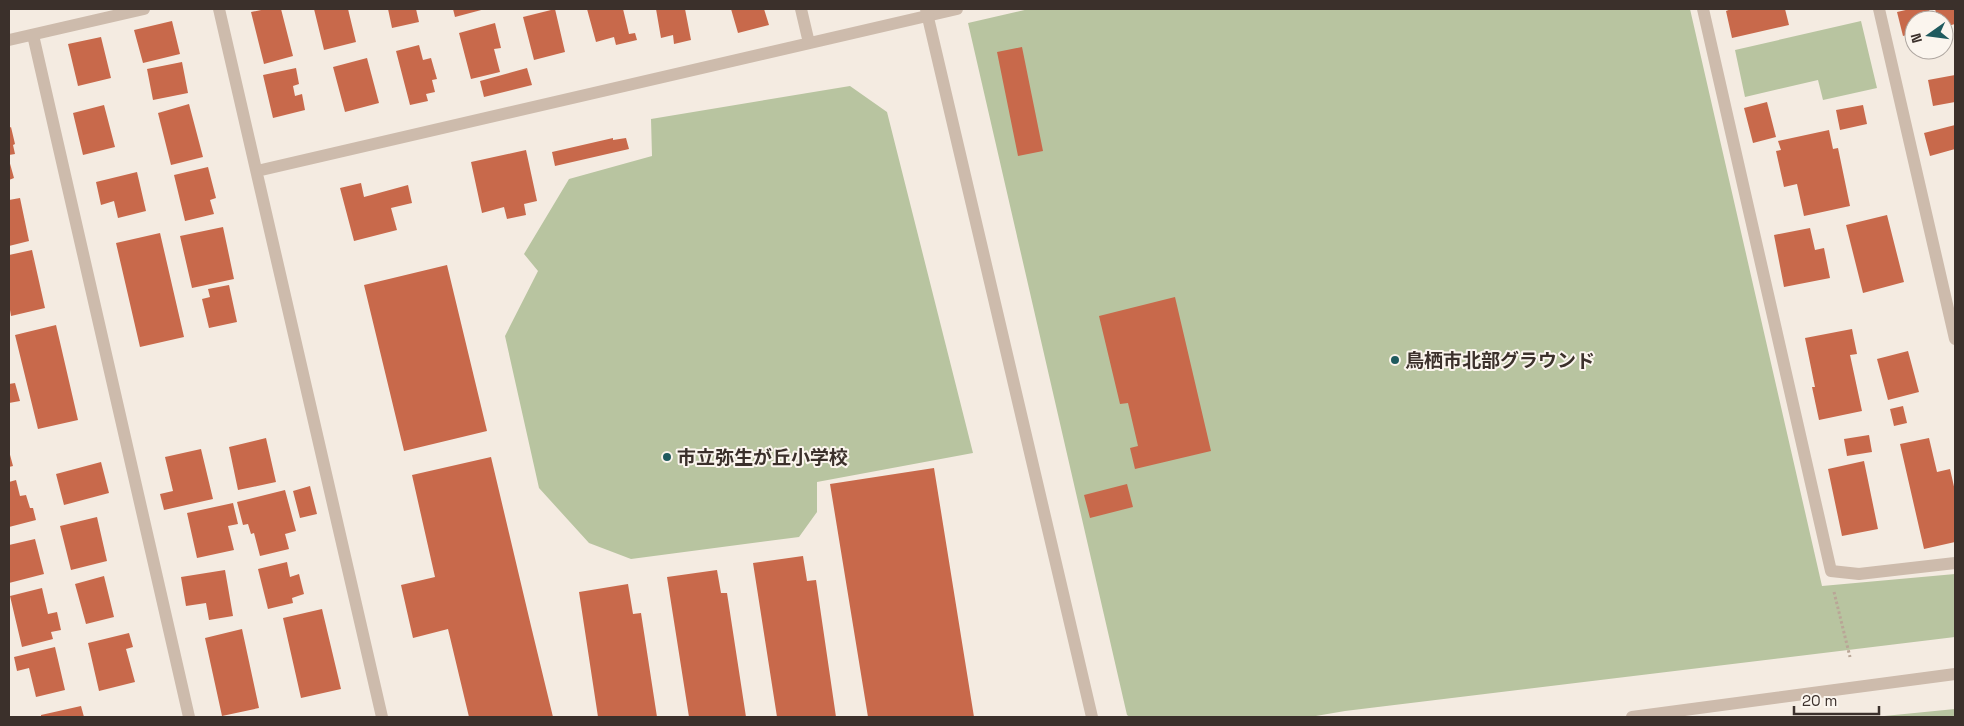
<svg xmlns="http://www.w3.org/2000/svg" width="1964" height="726" font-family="'Space Grotesk','Noto Sans JP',sans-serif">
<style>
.green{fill:#b8c4a0}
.building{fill:#c8694b}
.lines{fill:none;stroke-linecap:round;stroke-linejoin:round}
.path{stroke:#b9a596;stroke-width:3;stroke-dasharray:2.5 2.5;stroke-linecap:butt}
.minor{stroke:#cdbbac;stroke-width:12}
.tertiary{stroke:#cdbbac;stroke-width:12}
.poi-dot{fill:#1f5a5e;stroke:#fbf5ee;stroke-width:2}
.labels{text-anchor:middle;stroke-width:4;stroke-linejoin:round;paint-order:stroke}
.poi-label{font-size:19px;font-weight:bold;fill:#3b302b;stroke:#fbf5ee;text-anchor:start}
</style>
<rect width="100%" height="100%" fill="#f4ebe1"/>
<!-- green -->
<path class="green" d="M1029 9H1690L1822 586 1955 574V637L1345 711 1310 717H1130L1127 715 968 23Z
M1861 21 1877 88 1823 100 1818 80 1745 97 1735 50Z
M850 86 887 112 973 453 817 482V512L799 537 631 559 589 543 539 488 505 336 538 271 524 254 569 179 652 156 651 119Z
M1955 709V717H1870H1874Z"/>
<!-- building -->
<path class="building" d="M266 9H281L293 56 264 64 251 12Z
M314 9H348L356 42 324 50Z
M388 9H416L419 22 392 28Z
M453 9H485L455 17Z
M555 9 565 52 534 60 523 17Z
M587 9H623L629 34 635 33 637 40 616 45 614 37 596 42Z
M656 9H685L691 40 674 44 673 35 661 38Z
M731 9H764L769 25 738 33Z
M1731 9H1785L1789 25 1732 38 1726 11Z
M1910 9H1929L1931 20H1914V33L1903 36 1897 12Z
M1935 9H1955V24L1944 27V20H1938Z
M172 21 180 54 143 63 134 30Z
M495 23 501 48 494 49 500 72 471 79 459 33Z
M101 37 111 78 78 86 68 44Z
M419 45 423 60 431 58 437 79 432 80 435 92 426 94 428 101 410 105 396 51Z
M1022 47 1043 151 1018 156 997 52Z
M367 58 379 103 345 112 333 67Z
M182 62 188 93 153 100 147 69Z
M296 68 299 84 293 86 295 96 302 94 305 110 273 118 263 75Z
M527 68 532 85 484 97 480 81Z
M1955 75V102L1933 106 1928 80Z
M1767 102 1776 137 1753 143 1744 108Z
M189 104 203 157 171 165 158 113Z
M104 105 115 147 83 155 73 113Z
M1863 105 1867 124 1840 130 1836 110Z
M1955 125V149L1930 156 1924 133Z
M11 127 15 144 13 145 15 154 9 155V128Z
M1829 130 1833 149 1838 148 1850 206 1804 216 1797 184 1784 187 1776 151 1781 150 1778 141Z
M613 138V140L626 138 629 149 555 166 552 152Z
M526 150 537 201 524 204 526 215 507 219 504 207 482 213 471 162Z
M9 160 14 178 9 180Z
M208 167 216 198 210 200 214 214 185 221 174 175Z
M137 172 146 211 118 218 114 201 101 205 96 182Z
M361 183 364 197 408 185 412 203 391 208 397 230 354 241 340 188Z
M20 198 29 241 9 246V200Z
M1887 215 1904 282 1863 293 1846 225Z
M223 227 234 279 192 288 180 236Z
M1810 228 1815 250 1824 248 1830 278 1784 287 1774 235Z
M160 233 184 337 140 347 116 243Z
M32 250 45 308 11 316 9 304V255Z
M447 265 487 431 404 451 364 285Z
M229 285 237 322 209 328 202 299 210 297 208 289Z
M1175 297 1211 451 1135 469 1130 448 1138 446 1128 403 1120 404 1099 316Z
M56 325 78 420 38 429 15 335Z
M1852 329 1857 354 1850 355 1862 411 1819 420 1812 387H1815L1805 338Z
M1908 351 1919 392 1888 400 1877 359Z
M15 383 20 401 9 403V384Z
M1903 406 1907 423 1894 426 1890 409Z
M1869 435 1872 452 1847 456 1844 439Z
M266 438 276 482 238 490 229 447Z
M1929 438 1937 472 1950 469 1955 491V542L1924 549 1900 444Z
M201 449 213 499 164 510 160 494 173 491 165 457Z
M9 451 13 466 9 467Z
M491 457 531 626 553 717H469L448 629 413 638 401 585 435 577 412 475Z
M1864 461 1878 529 1842 536 1828 469Z
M101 462 109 493 64 505 56 474Z
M934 468 974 717H868L830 484Z
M16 480 20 496 26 495 30 508H33L36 520 9 527V482Z
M1127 484 1133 507 1090 518 1084 495Z
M310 486 317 514 300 518 293 491Z
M285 490 296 531 285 534 289 549 260 556 254 533 251 534 248 524 243 525 237 502Z
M233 503 238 524 228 526 234 550 197 558 187 513Z
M97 517 107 561 71 570 60 526Z
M35 539 44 574 9 583V545Z
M803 556 807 581 816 580 836 717H777L753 563Z
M287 562 290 577 299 574 304 594 292 598 293 603 268 609 258 569Z
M225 570 233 616 209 620 206 603 186 606 181 577Z
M717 570 721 593H727L746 717H689L667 577Z
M104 576 114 617 86 624 75 584Z
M628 584 633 614 641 613 657 717H598L579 592Z
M42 588 48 614 57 612 61 630 51 632 53 639 22 647 10 596Z
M322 609 341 689 301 698 283 618Z
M242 629 259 708 222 716 205 638Z
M129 633 133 647 126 649 135 682 99 691 88 643Z
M55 647 65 690 36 697 29 668 17 671 14 657Z
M81 706 84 717H41V715Z"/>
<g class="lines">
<!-- path -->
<path class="path" d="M1834 592 1850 657"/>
<!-- minor -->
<path class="minor" d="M219 9 382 717
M801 9 809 43
M1703 9 1831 571 1859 574 1955 563
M1879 9 1955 339
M33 35 189 717
M9 40 144 9
M257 171 957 9"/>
<!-- tertiary -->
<path class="tertiary" d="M926 9 1092 717
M1632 717 1955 674"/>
</g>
<!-- markers -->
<g class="poi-dot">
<circle cx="1395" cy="360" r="5"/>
<circle cx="667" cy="457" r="5"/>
</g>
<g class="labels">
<!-- poi labels -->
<g class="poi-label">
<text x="1405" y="367">鳥栖市北部グラウンド</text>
<text x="677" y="464">市立弥生が丘小学校</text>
</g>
</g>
<!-- border -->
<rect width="1964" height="726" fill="none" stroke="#3b302b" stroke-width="20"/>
<!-- north arrow -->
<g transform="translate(1929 35) rotate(256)"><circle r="24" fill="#fbf5ee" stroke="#aea6a0"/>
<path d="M0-4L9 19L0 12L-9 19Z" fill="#1f5a5e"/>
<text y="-8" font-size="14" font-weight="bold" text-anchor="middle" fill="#3b302b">N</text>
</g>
<!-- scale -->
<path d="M1794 706v8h85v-8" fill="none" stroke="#3b302b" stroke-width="2.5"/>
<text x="1802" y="706" font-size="15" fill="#3b302b" stroke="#fbf5ee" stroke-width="4" paint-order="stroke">20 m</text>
</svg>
